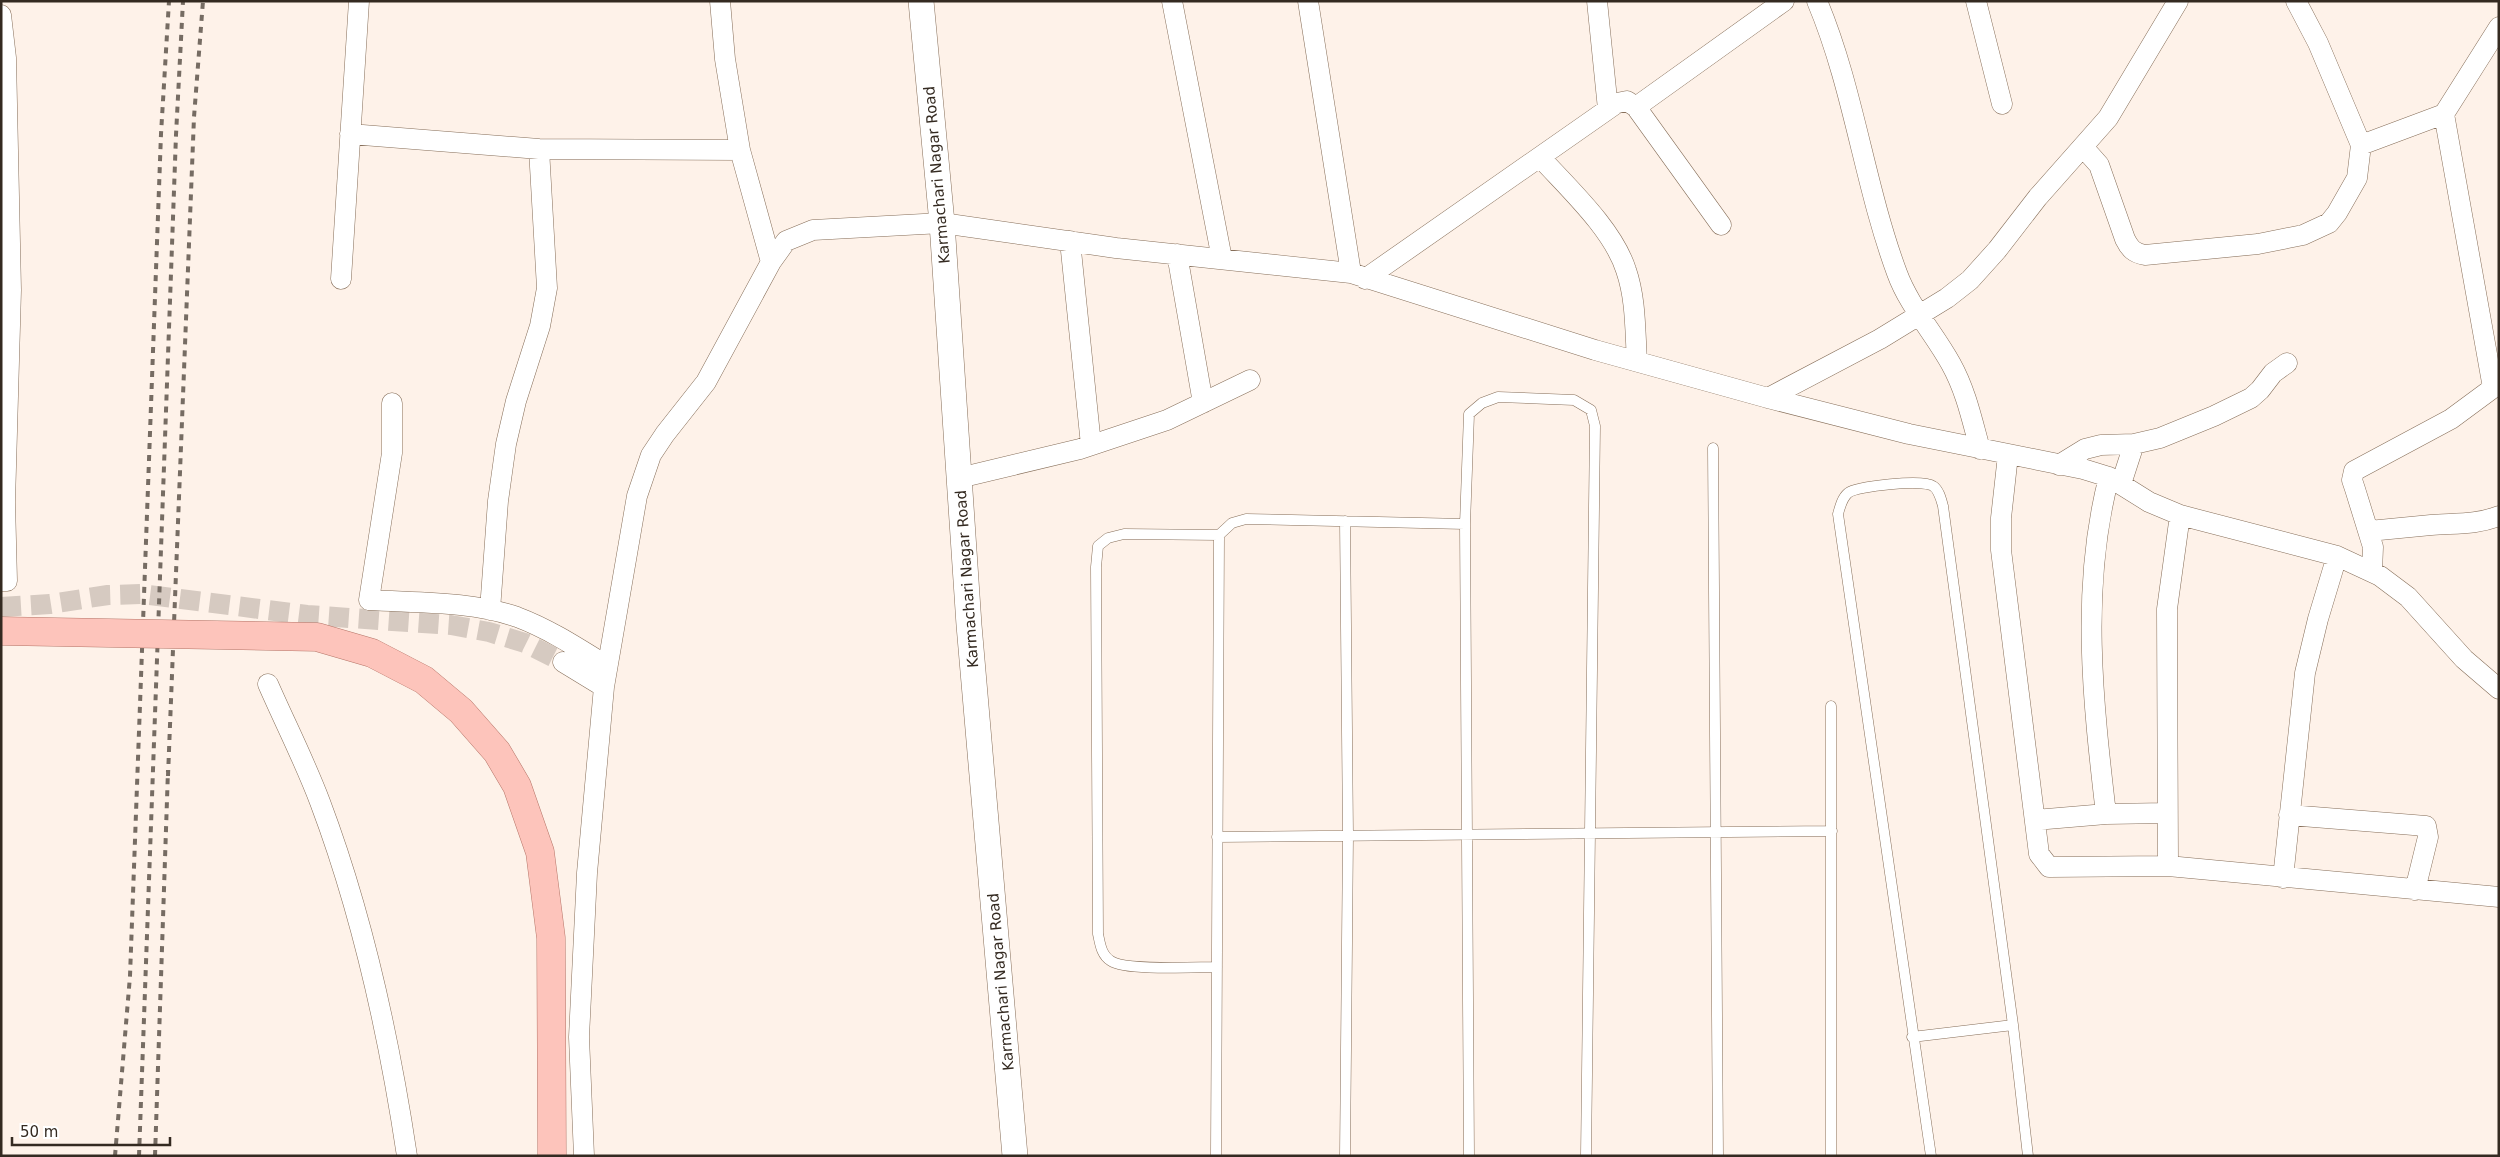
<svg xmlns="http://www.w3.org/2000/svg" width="2500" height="1157" font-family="'DejaVu Sans',sans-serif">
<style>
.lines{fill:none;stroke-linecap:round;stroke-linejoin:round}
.minor-tunnel{stroke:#d6cac1;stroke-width:20;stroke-dasharray:20 10;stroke-linecap:butt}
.service-casing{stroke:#866e59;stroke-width:11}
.minor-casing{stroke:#866e59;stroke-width:21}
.tertiary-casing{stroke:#866e59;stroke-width:26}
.service{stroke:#fff;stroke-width:10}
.minor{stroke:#fff;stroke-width:20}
.tertiary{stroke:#fff;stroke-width:25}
.rail{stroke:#766c63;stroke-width:4;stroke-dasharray:6 6;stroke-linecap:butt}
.primary-bridge-casing{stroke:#b57568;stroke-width:29;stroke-linecap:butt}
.primary-bridge{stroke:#fdc4bb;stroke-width:28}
.labels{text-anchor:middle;stroke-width:4;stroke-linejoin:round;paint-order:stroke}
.street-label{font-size:15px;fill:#342a21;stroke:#fff}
</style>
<rect width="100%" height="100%" fill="#fef2e9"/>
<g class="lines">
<!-- minor-tunnel -->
<path class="minor-tunnel" d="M1 607 50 604 108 595 141 594 307 615 451 625 489 632 525 643 563 662"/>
<!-- service casing -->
<g class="service-casing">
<path id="service" d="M1713 448 1718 1156
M1217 837 1832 831
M1217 967C1196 967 1125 971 1111 961 1101 955 1100 943 1098 934L1096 567 1098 546 1108 538 1124 534 1219 535
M1912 1037 2013 1025
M1216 1156 1219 535 1232 523 1246 519 1465 524
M1345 1156 1348 836 1345 521
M1469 1156 1465 524 1469 414 1482 403 1498 397 1574 400 1591 410 1595 426 1586 1156
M1831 1156V706
M1931 1156 1838 514C1840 507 1842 498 1848 493 1857 486 1923 479 1933 486 1939 490 1941 499 1943 506L2013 1025 2028 1156"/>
</g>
<!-- minor casing -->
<g class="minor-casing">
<path id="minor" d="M720 1 725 59 740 150 771 262
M1172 1 1222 259
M1308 1 1351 273
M1597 1 1608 109
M1817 1C1854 89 1864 184 1897 273 1909 306 1934 333 1951 364 1966 391 1972 420 1980 449
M1976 1 2002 104
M1 15 6 58 11 290 5 502 7 581H1
M1636 107 1784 1
M350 134 539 149 740 150
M2361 145 2444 114 2499 27
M2083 147 2099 165 2125 239C2130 249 2134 253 2145 255L2258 244 2303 235 2329 223 2337 213 2357 178 2361 145 2318 43 2296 1
M1540 157C1568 188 1613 229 1626 270 1636 299 1635 330 1637 361
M1070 241 1091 445
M1177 254 1203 403
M341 279 359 1
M1365 279 1617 103 1627 101 1636 107 1721 225
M1768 398 1880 339 1947 298 1970 280 1997 250 2038 197 2108 118 2178 1
M392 403V453L369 600C417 603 471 601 517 617 549 629 578 648 607 666
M2008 455 2001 518V550L2039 854 2049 867 2168 866 2499 897
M2059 465 2085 449 2101 445 2134 444 2160 438 2214 416 2251 398 2260 390 2273 373 2287 363
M959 478 1080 449 1167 420 1250 380
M2121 484 2134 444
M2369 531C2389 529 2410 527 2431 525 2455 523 2476 525 2499 516
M2372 572 2373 547 2355 489 2352 480 2354 471 2451 419 2493 388 2444 114
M490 610 498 501 506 444 516 401 540 326 547 288 539 149
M563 662 604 687
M268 684C285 723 305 762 320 802 363 916 389 1036 407 1156
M2106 814C2093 702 2080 588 2109 477
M2289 815 2426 826 2428 837 2415 890
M2035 820 2106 814 2167 813
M2168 866 2167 609 2180 515
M2283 878 2305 673 2318 619 2337 556
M584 1156 579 1037 587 873 604 687 637 496 651 455 665 434 706 382 771 262 786 241 813 230 942 223 1116 248 1351 273 1595 350 1768 398 1909 434 2083 469 2109 477 2149 502 2180 515 2337 556 2380 576 2408 597 2464 659 2499 689"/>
</g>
<!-- tertiary casing -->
<g class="tertiary-casing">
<path id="tertiary" d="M921 1 942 223 969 625 1015 1156"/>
</g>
<!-- service -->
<use href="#service" class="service"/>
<!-- minor -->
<use href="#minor" class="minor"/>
<!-- tertiary -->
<use href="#tertiary" class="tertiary"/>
<!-- rail -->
<path class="rail" d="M168 776 194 117 203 1
M115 1156 130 976 161 134 169 1
M139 1156 176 135 183 1
M155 1156 168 770"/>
<!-- primary-bridge casing -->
<g class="primary-bridge-casing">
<path id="primary-bridge" d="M1 631 317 637 372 653 424 680 461 711 497 752 517 786 540 852 551 938 552 1156"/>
</g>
<!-- primary-bridge -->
<use href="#primary-bridge" class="primary-bridge"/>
</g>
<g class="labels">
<!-- street labels -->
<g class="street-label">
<text transform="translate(937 175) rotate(-95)" y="5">Karmachari Nagar Road</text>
<text transform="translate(967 579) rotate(-94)" y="5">Karmachari Nagar Road</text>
<text transform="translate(1001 982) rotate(-95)" y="5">Karmachari Nagar Road</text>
</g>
</g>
<!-- border -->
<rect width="2500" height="1157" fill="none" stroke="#342a21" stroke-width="5"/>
<!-- scale -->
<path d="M12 1137v8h158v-8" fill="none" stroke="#342a21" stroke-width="2.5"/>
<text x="20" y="1137" font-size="15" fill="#342a21" stroke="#ffffff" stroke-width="4" paint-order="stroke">50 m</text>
</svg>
